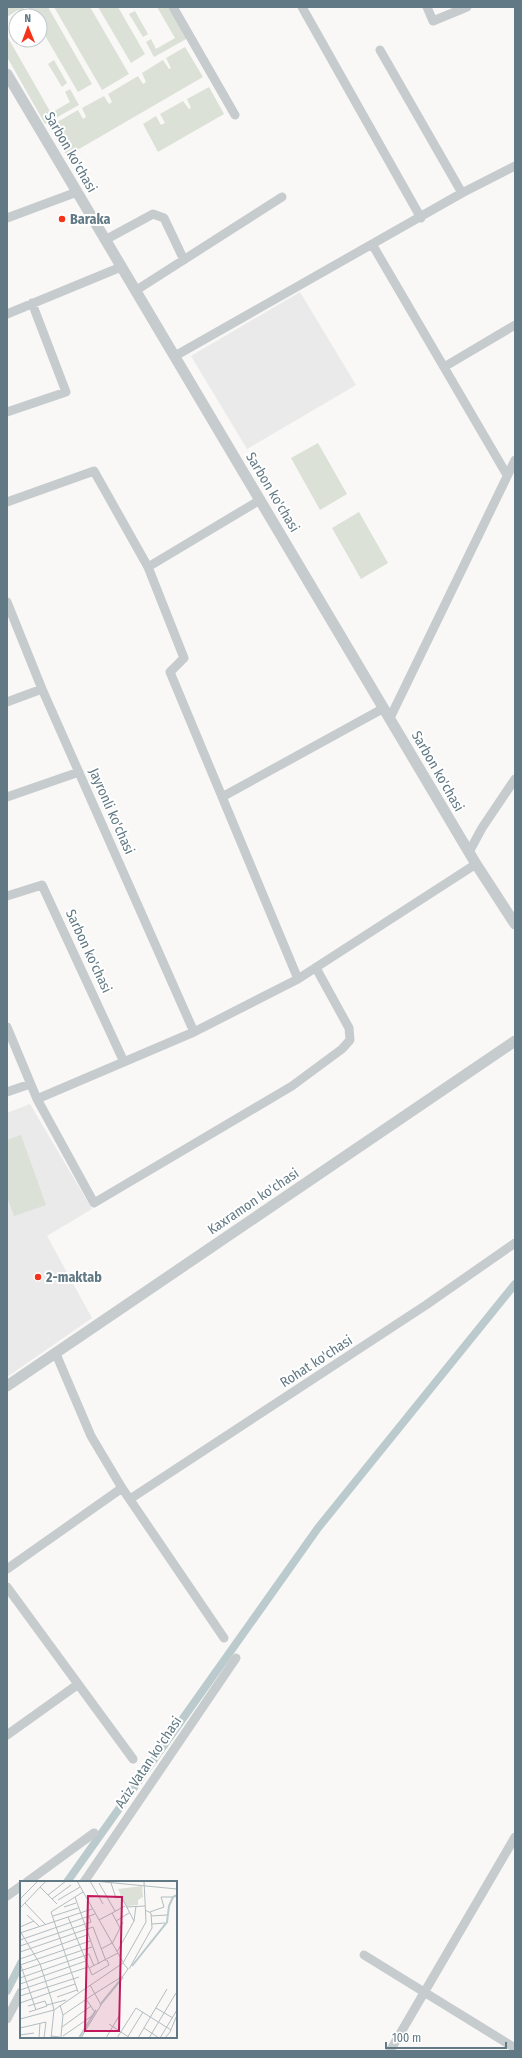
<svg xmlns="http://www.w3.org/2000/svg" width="522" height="2058" font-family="'Fira Sans Condensed',sans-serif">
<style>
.built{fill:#e9eae9}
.green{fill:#dbe1d6}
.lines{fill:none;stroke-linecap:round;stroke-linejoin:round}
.canal{stroke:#bbcbcd;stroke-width:8}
.minor{stroke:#c6cbce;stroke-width:9}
.tertiary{stroke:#c6cbce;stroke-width:11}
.poi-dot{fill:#f4331a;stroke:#fff;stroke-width:1.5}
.labels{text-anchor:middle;stroke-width:4;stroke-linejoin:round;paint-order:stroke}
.street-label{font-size:14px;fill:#617984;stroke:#fff}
.poi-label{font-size:14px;font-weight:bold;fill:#617984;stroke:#fff;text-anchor:start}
.inset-river{fill:none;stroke:#bbcbcd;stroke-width:2}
.inset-road{fill:none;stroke:#b3bdc1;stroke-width:1}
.view{fill:#c2185b;fill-opacity:0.15;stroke:#c2185b;stroke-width:2}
.inset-edge{fill:none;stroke:#617984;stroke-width:2}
</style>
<rect width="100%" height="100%" fill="#f9f8f6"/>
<!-- built -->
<path class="built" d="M300 292 356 385 247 449 191 356Z
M30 1104 92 1209 47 1236 92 1318 7 1377V1113Z"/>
<!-- green -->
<path class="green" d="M7 7H23L27 14 21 16 18 10 7 17Z
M28 7H48L92 84 78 92 40 27V16H34Z
M54 7H90L129 74 102 90Z
M98 7H118L145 54 131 63Z
M157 7H170L188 38 154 57 146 42 151 39 156 49 175 38Z
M135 11 148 34 143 37 129 14Z
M7 36 51 113 70 102 65 92 70 89 79 105 45 124 7 57Z
M185 47 203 77 67 156 51 131 52 125 78 110 83 119 86 117 82 108 104 96 109 104 112 102 108 94 138 76 143 84 146 82 142 73 163 60 169 69 171 68 166 58Z
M54 60 67 83 62 87 48 64Z
M209 87 224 114 158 152 143 124 156 116 161 125 165 123 160 114 183 101 189 109 191 108 187 99Z
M318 443 347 494 320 510 291 458Z
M359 512 388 563 361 579 332 528Z
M21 1135 46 1205 14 1216 7 1197V1140Z"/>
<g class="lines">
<!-- canal -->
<path class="canal" d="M67 1882 318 1528 515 1284
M7 1991 21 1963"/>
<!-- minor -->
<path class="minor" d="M173 7 235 115
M302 7 421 218
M427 7 433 21 467 7
M380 50 462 193
M7 218 77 192
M105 240 153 214 164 218 184 260
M372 244 507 475
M135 291 282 197
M7 314 121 267
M175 356 462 193 515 166
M444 367 515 325
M7 412 66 392 32 303
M7 502 94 471 148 567 184 658 170 672 298 979
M148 567 260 500
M7 602 42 689 194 1032
M7 702 42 689
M390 718 515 460
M7 797 79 772
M222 797 384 708
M469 852 482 828 515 779
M7 896 42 885 124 1062
M7 1027 37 1099 94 1203 292 1086 342 1049 350 1040 349 1028 316 968
M7 1092 30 1084
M37 1099 194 1032 298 979 476 864
M56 1354 91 1436 122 1488 224 1638
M130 1499 426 1305 515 1243
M7 1569 122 1488
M7 1587 133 1759
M7 1735 77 1685
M27 1882 94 1833
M84 1882 236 1658
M7 1896 21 1886
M364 1955 515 2048
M7 2019 21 1992
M390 2051 515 1837"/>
<!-- tertiary -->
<path class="tertiary" d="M7 74 476 864 515 924
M7 1386 515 1041"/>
</g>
<!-- markers -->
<g class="poi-dot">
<circle cx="62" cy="219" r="4"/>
<circle cx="38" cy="1277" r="4"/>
</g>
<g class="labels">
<!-- street labels -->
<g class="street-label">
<text transform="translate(71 152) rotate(60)" y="5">Sarbon ko'chasi</text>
<text transform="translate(273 492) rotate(59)" y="5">Sarbon ko'chasi</text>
<text transform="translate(438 771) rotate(60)" y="5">Sarbon ko'chasi</text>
<text transform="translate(112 811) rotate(66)" y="5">Jayronli ko'chasi</text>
<text transform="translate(89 951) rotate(65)" y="5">Sarbon ko'chasi</text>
<text transform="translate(253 1201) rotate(-34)" y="5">Kaxramon ko'chasi</text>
<text transform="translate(316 1361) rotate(-33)" y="5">Rohat ko'chasi</text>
<text transform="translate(148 1762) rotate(-56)" y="5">Aziz Vatan ko'chasi</text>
</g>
<!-- poi labels -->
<g class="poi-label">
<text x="70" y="224">Baraka</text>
<text x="46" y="1282">2-maktab</text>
</g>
</g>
<!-- overview -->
<g transform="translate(20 1881)">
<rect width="157" height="157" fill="#f9f8f6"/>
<path d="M122 5 123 16 118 19V24L106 25 98 8Z" fill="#dbe1d6"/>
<path class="inset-river" d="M112 85 147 41 149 25 153 16 157 14M80 124 103 96M59 157 76 129"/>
<path class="inset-road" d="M57 0 103 81M70 0 83 23M74 0 157 8M79 2 95 30M91 2 96 17 101 15 114 40 97 71M20 6 37 23M28 14 46 0M55 16 79 83M0 18 18 0M32 18 51 4M38 19 60 6M5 22 25 43M44 26 56 22M106 26 125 25M0 27 26 0M130 31 144 26 141 16H152M92 32 100 47M7 34 19 45M33 35 58 27M131 35 147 34M48 36 72 94 89 84 87 79M79 39 105 25M96 40 109 32M114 40 116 25M132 43 145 42M0 46 14 40M0 50 20 83 31 117 34 129 31 157M0 52 72 28M0 59 75 33M92 63 103 41M0 65 71 41 69 35M81 68 92 62M0 71 73 46 86 80M0 78 67 54M0 82 16 129M0 84 70 60M69 87 98 72M109 88 132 47 131 32 125 29M0 90 72 66M0 97 69 73 74 85M0 103 66 80M70 104 80 122M0 109 68 86M58 111 31 31 63 11M74 113 103 95 108 88 103 82M0 115 59 96M37 116 57 109M66 118 74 130M0 122 55 103M27 124 46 119M40 124 43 134 41 155M8 125 25 120 27 125 9 131M136 127 153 137M43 134 74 113M0 138 34 129 103 82 126 41 124 0M89 143 110 157M42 146 71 125M0 147 26 141 24 157M124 147 139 157M0 154 14 152M31 155 49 157M43 155 72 135M19 157 20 142M61 157 81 124M86 157 99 135M97 157 116 127 151 149M107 157 123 131M118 157 147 108M129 157 156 112M140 157 157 129M145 157 150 151 157 134"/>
<path class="view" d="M68 15 102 16 99 150H65Z"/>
<rect width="157" height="157" class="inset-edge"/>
</g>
<!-- border -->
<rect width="522" height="2058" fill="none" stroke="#617984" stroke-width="16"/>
<!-- north arrow -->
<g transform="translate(28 28) rotate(359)"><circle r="19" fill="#ffffff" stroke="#c0c9ce"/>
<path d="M0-3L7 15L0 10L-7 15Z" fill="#f4331a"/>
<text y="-6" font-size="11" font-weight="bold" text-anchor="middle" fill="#617984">N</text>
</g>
<!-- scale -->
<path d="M386 2042v6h120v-6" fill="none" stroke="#617984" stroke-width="2"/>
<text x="392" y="2042" font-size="12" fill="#617984" stroke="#ffffff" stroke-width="3" paint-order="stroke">100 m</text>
</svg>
